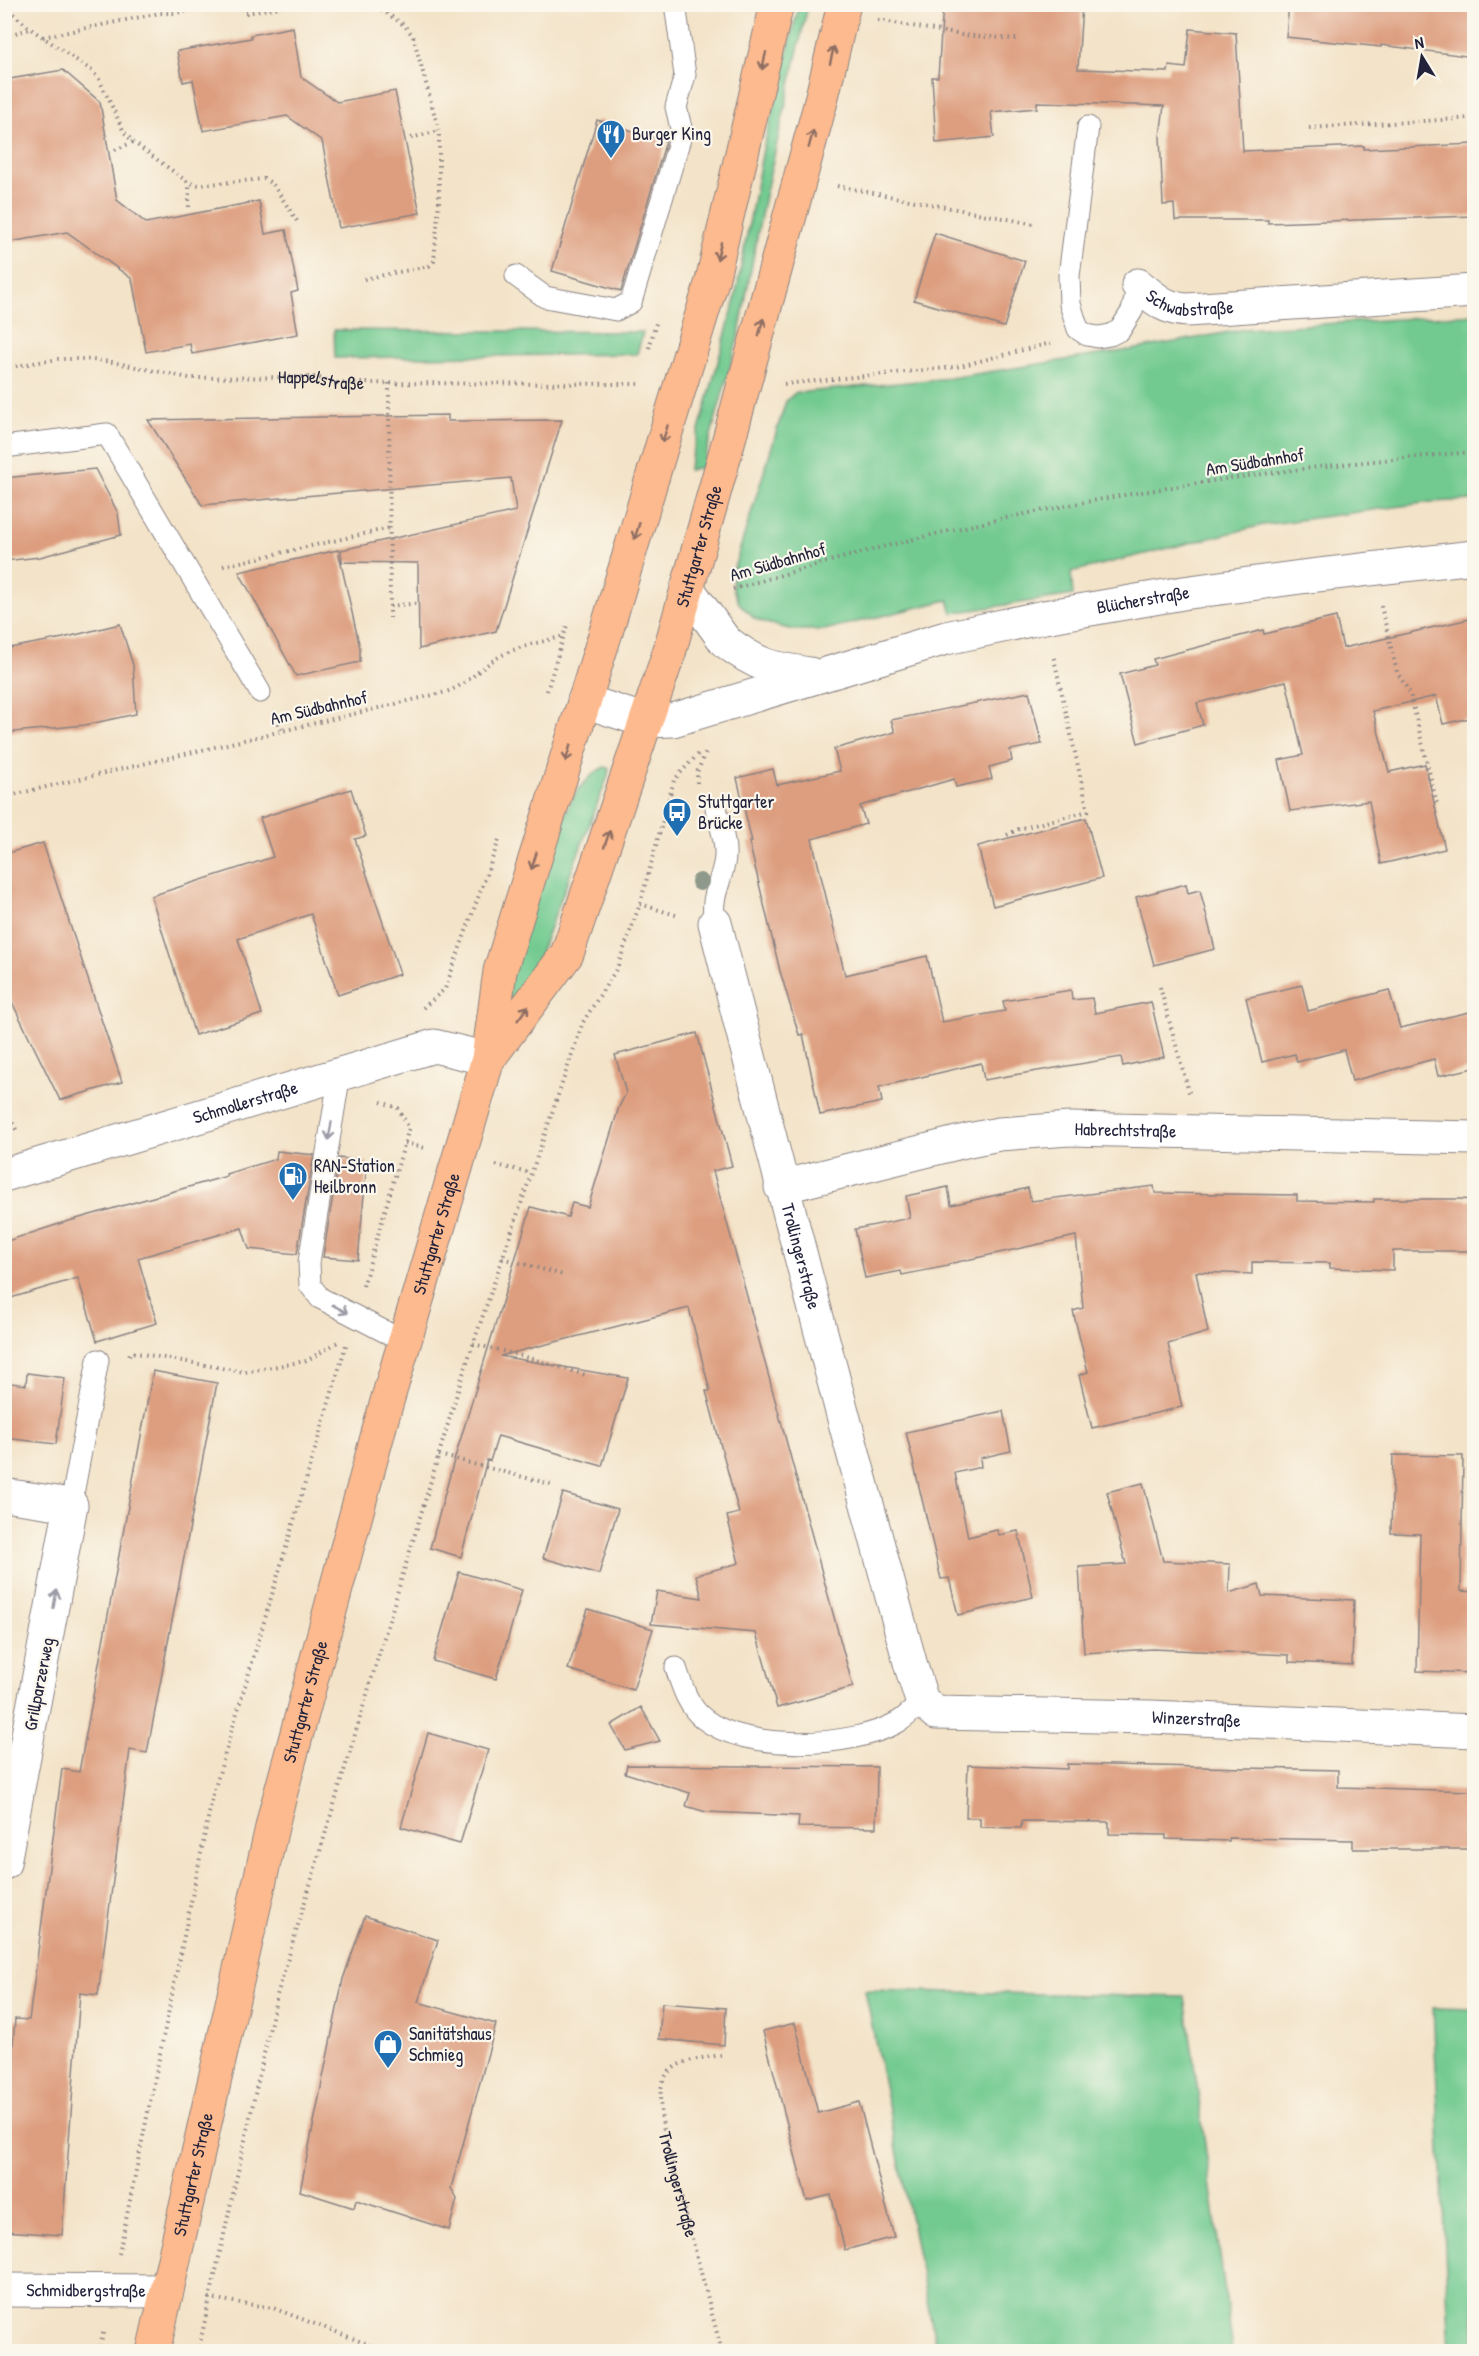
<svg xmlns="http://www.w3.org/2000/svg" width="1479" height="2356" font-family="'Patrick Hand',sans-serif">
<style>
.green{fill:#72ca90;stroke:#4a7666;stroke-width:1.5}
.building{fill:#dd9e7f}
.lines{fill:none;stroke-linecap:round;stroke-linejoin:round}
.service-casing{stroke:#8a8282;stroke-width:23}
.minor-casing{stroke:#8a8282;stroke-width:35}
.tertiary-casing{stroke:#8a8282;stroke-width:35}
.primary-casing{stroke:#8a8282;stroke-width:35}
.path{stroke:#8a8282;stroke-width:4;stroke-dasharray:1.5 4.5;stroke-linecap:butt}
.service{stroke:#fff;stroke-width:21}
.minor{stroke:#fff;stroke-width:33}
.tertiary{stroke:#fff;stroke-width:33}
.primary{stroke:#fcba8e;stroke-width:33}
.tertiary-bridge-casing{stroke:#8a8282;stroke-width:35;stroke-linecap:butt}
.primary-bridge-casing{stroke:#8a8282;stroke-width:35;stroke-linecap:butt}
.path-bridge{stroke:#8a8282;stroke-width:4;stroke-dasharray:1.5 4.5;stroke-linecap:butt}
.tertiary-bridge{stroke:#fff;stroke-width:33}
.primary-bridge{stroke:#fcba8e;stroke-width:33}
.tree{fill:#8f998b}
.oneway{stroke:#8f6e64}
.oneway2{stroke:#9c9ca7}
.labels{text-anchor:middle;stroke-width:4.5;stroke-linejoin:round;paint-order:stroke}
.poi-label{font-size:18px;fill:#22223b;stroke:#fbf7ec;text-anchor:start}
.street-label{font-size:18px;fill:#22223b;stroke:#fbf7ec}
</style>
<rect width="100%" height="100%" fill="#fbf7ec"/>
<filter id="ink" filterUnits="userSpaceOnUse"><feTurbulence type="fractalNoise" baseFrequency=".0167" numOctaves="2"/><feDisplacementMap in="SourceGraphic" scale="12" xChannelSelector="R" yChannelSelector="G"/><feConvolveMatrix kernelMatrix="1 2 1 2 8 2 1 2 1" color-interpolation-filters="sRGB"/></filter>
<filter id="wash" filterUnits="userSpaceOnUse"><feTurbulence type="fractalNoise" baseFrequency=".008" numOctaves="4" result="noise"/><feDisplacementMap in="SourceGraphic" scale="24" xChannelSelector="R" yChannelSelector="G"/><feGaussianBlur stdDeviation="1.35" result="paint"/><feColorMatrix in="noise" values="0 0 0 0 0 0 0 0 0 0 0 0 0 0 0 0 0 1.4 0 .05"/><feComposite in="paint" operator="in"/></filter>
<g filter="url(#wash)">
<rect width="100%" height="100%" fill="#f3e3c8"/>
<!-- green -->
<path class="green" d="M799 5H808L763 205 739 334 702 468 688 470 734 304 763 149Z
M1474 314V500L1431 502 1263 525 1071 572 1073 595 952 613 948 600 824 630H793L766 623 754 618 739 603 733 589V571L786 401 795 393 950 378 1136 349 1246 329Z
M334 330 643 332 637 354 335 358Z
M604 767 609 768 608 776 529 982 508 1007 503 995 561 822 576 792 594 773Z
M865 1990 1185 1997 1233 2351H937Z
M1433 2008 1474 2009V2351H1450Z"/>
<g id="blocks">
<!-- building -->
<path class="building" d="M943 4H1082L1078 69 1168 72 1169 66 1186 68 1190 29 1236 33 1243 151 1364 146V149L1474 144V216L1268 223V220H1175L1174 204 1163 205 1160 136 1164 106 1037 102V108L991 112 994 137 936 143 932 77H938Z
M1289 4H1474V57L1381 45V47L1286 37Z
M293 27 301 77 337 102 395 91 420 213 339 228 322 141 287 116 203 131 193 80 183 82 177 51 251 38V35Z
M63 70 100 102 117 200 146 223 259 201 265 234 286 230 298 291 291 293 298 334 192 354 190 344 146 352 132 279 67 232 4 243V80Z
M597 120 666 141 621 291 552 271Z
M935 233 1025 261 1004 327 914 300Z
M448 415V421L562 420 496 631 419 649 418 563 342 562 341 550 516 511 511 478 202 505 148 420Z
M95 469 118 513 121 535 40 557 4 561V478Z
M338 550 360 648V662L296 676 239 572Z
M1336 617 1343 648 1474 618V717L1443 724 1436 696 1373 711 1389 772 1425 764 1445 849 1381 864 1369 801 1290 811 1279 760 1303 755 1286 681 1197 703 1203 725 1138 743 1120 674 1155 665 1153 659 1263 630 1264 634Z
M120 624 133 665 136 714 85 725 4 733V649L63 638Z
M1029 692 1042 744 1010 750 1012 761 989 767 992 779 956 787 954 779 860 806 866 824 812 839 845 975 927 956 942 1022 1005 1011 1003 1001 1071 990 1072 1000 1092 998 1095 1013 1151 1002 1164 1057 1123 1066 1121 1057 984 1080 981 1063 879 1087 882 1102 820 1115 803 1034 799 1035 780 971 749 842H752L737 778 773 769 777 785 840 771 834 749 895 732 891 720Z
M351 789 366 836 355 839 400 974 338 995 311 914 238 939 262 1014 195 1035 151 896 273 857 260 818Z
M1086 818 1102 878 993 906 978 846Z
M43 843 122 1082 60 1100 4 986V854Z
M1186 884 1188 893 1200 890 1215 949 1154 965 1136 897Z
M1302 985 1308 1011 1389 990 1400 1028 1474 1011V1068L1438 1076 1434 1059 1352 1081 1344 1050 1297 1062 1295 1054 1262 1062 1246 998Z
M697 1033 732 1166 713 1171 853 1687 777 1708 756 1633 651 1624 657 1591 702 1598 696 1575 739 1563 727 1516 739 1513 706 1391H710L689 1308 500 1356 628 1378 602 1466 498 1436 490 1461 487 1460 461 1557 430 1548 453 1464 531 1207 568 1217 572 1203 588 1207 619 1107 626 1093 615 1055Z
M277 1151 314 1155 297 1254 249 1249 242 1228 138 1258 157 1323 97 1341 78 1278 4 1300V1242L62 1223 227 1176 226 1174 276 1159Z
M339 1158 367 1162 358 1260 323 1257Z
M1154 1186 1155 1193 1297 1195V1201L1374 1202V1199H1459L1474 1200V1251H1393V1270L1330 1268V1263L1252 1262V1274L1196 1272 1208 1332 1168 1344 1182 1407 1092 1428 1079 1375 1088 1372 1073 1311 1083 1308 1076 1236 948 1264V1266L902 1275 901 1271 865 1278 855 1229 910 1218 906 1196 948 1187 951 1205 1028 1188 1031 1201Z
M153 1371 217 1383 147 1753 130 1750 98 1995 80 1993 62 2235 4 2231V2157L15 2019 29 2020 62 1769 79 1772Z
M27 1373 65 1378 56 1444 4 1438V1382L26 1385Z
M1003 1411 1011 1451 980 1458 981 1467 955 1473 968 1537 997 1530 999 1535 1018 1531 1033 1597 958 1615 949 1578 941 1579 906 1432Z
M1393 1455 1463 1456 1461 1591 1474 1592V1673L1417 1671 1420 1534 1391 1533Z
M1143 1483 1163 1561 1230 1564 1229 1593 1259 1584 1262 1596 1354 1600 1352 1665 1289 1662V1655L1153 1649 1084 1653 1079 1567 1126 1564 1107 1492Z
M563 1493 618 1509 599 1574 543 1558Z
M459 1572 522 1590 496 1679 433 1661Z
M588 1609 653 1629 633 1690 568 1669Z
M641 1707 660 1741 625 1750 611 1725Z
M428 1733 488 1750 460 1844 401 1827Z
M1067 1764 1338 1770V1787L1474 1791V1849H1353V1840L1229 1838V1841L1166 1839V1835L1109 1834V1822L1022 1821 1021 1828 980 1827V1818H966L968 1765 1067 1769Z
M627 1765 877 1767 876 1828 798 1827 799 1816 706 1812 686 1806 690 1793 625 1773Z
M365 1916 438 1940 418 2002 496 2024 451 2188 457 2199 449 2230 356 2200 354 2208 300 2191 343 1979Z
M662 2003 726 2008 724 2045 659 2039Z
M795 2023 818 2113 859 2102 894 2237 845 2250 831 2195 807 2201 763 2031Z"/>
</g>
</g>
<g filter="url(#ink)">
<use href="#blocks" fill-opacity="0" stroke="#8a8282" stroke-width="1.5"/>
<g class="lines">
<!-- service casing -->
<g class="service-casing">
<path id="service" d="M1088 127 1069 276 1070 304 1078 329 1087 335 1098 337 1110 335 1120 330 1132 311 1138 285
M516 276 545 297 616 310 631 302 682 132 676 107 685 75 675 4
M4 447 107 434 260 692
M715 923C710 898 719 888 724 864 728 846 720 825 716 808
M340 1073 309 1262 310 1285 320 1298 405 1342
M71 1505 98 1360
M676 1668C682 1686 688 1707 704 1719 746 1752 853 1748 898 1722 907 1717 915 1708 922 1701"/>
</g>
<!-- minor casing -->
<g class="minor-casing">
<g id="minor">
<path id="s3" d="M1138 285C1154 298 1165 309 1187 310L1474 291"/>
<path d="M584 701 646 721"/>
<path id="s4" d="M715 923C778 1172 843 1419 911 1666L922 1701 936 1713 1151 1717 1474 1731"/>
<path id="s5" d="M4 1175 434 1046 488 1059"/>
<path id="s6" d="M781 1187 969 1140 999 1134 1070 1129 1474 1138"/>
<path d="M4 1495 71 1505 4 1863"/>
<path id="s7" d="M4 2290 167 2291"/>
</g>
</g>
<!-- tertiary casing -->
<g class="tertiary-casing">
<g id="tertiary">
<path d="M725 641C758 666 770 668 810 674"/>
<path id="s8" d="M646 721 673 720 946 638 1044 617 1183 593 1301 577 1474 557"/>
</g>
</g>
<!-- primary casing -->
<g class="primary-casing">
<g id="primary">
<path d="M722 465 820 105 844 4"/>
<path d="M653 475 712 281 777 4"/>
<path d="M489 1058 567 954 669 653"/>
<path id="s9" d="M153 2352 275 1814 383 1415 488 1059 500 971 606 632"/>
</g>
</g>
<!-- path -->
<g class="path">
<path d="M238 4 246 13 297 4"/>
<path d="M4 6 31 29 91 70 99 79 124 132 133 142 189 183 199 185 264 179 272 183 299 224"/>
<path d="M878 20 962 35 1016 39"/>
<path d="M4 36 30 29"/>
<path d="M43 37 160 13H176L226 4"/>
<path d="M1309 128 1474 118"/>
<path d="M411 138 439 131"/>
<path d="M115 150 133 142"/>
<path d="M837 186 1034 224"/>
<path d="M189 207V183"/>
<path d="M364 279 429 266 434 261 439 202V131L413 36 404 25 373 4"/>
<path d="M649 348 656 323"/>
<path id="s1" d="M4 368 58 359H84L112 362 189 378 316 377 336 383 642 384"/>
<path d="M389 383 390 618"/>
<path d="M784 384 956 367 1051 343"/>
<path d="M223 566 390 528"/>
<path d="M733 589C802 569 870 549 940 533 1115 491 1295 466 1474 452"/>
<path d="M390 606 419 603"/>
<path d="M1381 606 1397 672 1410 693 1437 804"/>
<path d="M275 718 283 730"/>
<path d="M697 783V772L707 750"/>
<path d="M4 797 446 692C470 683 477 670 497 658 517 646 542 642 564 636"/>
<path d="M1007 835 1019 829 1088 811 1053 654"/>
<path d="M640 904 679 916"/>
<path d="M1160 987 1190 1096"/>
<path d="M423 1008 445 989 499 840"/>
<path d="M4 1107 18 1133"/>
<path d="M405 1143 425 1148"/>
<path d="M496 1165 531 1173"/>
<path d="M502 1258 563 1275"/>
<path d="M363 1286 409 1128 398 1108 381 1102"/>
<path d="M473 1344 515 1354 586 1375"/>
<path d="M129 1355 131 1352 244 1372 306 1361 338 1342"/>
<path d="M439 1455 554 1485"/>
<path id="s2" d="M721 2055C705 2058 683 2059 671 2070 651 2086 664 2130 669 2151L722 2352"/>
<path d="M119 2254 213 1794 346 1345"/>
<path d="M209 2298 273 2308 370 2345 379 2352"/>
<path d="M99 2352 104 2329"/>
<path d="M198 2352 277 1995 462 1377 583 1022 617 968 640 904 674 780 699 753"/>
</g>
<!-- service -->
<use href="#service" class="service"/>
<!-- minor -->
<use href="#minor" class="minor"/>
<!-- tertiary -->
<use href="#tertiary" class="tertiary"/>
<!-- primary -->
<use href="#primary" class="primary"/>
<!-- tertiary-bridge casing -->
<g class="tertiary-bridge-casing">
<path id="tertiary-bridge" d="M687 588 725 641"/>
</g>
<!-- primary-bridge casing -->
<g class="primary-bridge-casing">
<g id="primary-bridge">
<path d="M606 632 653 475"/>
<path id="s10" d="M669 653 722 465"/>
</g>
</g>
<!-- path-bridge -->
<path class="path-bridge" d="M547 691 567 625"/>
<!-- tertiary-bridge -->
<use href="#tertiary-bridge" class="tertiary-bridge"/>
<!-- primary-bridge -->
<use href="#primary-bridge" class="primary-bridge"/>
</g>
<!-- trees -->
<circle class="tree" cx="700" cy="882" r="9"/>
<!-- one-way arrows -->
<defs><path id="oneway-shaft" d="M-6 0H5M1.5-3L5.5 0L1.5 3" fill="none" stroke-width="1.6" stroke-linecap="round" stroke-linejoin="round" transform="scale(1.5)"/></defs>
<g class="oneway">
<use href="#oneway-shaft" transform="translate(832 55) rotate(-77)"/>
<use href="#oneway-shaft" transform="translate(764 61) rotate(103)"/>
<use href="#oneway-shaft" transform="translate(811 139) rotate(-75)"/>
<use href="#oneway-shaft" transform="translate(719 251) rotate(103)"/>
<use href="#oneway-shaft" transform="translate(761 327) rotate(-75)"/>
<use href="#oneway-shaft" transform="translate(665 434) rotate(107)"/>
<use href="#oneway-shaft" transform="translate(637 531) rotate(107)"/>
<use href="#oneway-shaft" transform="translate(568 753) rotate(107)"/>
<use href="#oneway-shaft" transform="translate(607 839) rotate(-71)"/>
<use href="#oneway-shaft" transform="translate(534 861) rotate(107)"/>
<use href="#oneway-shaft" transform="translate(523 1013) rotate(-53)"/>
</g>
<g class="oneway2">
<use href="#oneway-shaft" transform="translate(330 1131) rotate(100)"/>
<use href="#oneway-shaft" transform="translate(340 1309) rotate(29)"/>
<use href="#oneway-shaft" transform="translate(55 1599) rotate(-80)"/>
</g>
</g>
<!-- icons -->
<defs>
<g id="restaurant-pin" transform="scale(1.5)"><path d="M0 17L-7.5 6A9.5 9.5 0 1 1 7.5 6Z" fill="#1f6fb2" stroke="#fbf7ec"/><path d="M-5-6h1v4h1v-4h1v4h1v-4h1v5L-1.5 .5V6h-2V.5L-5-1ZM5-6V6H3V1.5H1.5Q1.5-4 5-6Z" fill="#fff"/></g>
<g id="bus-pin" transform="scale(1.5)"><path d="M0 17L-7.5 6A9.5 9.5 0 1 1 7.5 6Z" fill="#1f6fb2" stroke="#fbf7ec"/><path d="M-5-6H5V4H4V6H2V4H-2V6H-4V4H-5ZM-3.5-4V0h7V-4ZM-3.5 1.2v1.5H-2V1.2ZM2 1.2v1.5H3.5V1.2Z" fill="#fff"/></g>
<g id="fuel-pin" transform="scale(1.5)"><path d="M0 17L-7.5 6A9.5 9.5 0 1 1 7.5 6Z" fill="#1f6fb2" stroke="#fbf7ec"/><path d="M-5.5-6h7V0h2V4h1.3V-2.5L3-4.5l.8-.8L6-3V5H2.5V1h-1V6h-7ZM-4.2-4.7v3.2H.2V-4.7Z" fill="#fff"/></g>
<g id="shop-pin" transform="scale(1.5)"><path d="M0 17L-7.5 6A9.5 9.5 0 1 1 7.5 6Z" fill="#1f6fb2" stroke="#fbf7ec"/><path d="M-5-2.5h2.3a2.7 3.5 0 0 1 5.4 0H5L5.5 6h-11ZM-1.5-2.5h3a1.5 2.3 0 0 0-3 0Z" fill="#fff"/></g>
</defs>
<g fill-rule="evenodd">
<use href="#restaurant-pin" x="611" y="134"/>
<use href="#bus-pin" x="677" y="812"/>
<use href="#fuel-pin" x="293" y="1176"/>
<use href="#shop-pin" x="388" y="2044"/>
</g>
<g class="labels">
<!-- poi labels -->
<g class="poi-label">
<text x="632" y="140">Burger King</text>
<text x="698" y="808">Stuttgarter<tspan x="698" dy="21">Brücke</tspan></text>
<text x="314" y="1172">RAN-Station<tspan x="314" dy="21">Heilbronn</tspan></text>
<text x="409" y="2040">Sanitätshaus<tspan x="409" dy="21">Schmieg</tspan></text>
</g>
<!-- street labels -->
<g class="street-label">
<text dy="6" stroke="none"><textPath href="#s3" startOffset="58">Schwabstraße</textPath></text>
<text dy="6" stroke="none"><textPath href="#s1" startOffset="320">Happelstraße</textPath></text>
<text transform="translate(1255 462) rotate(-9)" y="6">Am Südbahnhof</text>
<text dy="6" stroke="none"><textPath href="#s10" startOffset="111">Stuttgarter Straße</textPath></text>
<text transform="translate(778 562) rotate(-16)" y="6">Am Südbahnhof</text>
<text dy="6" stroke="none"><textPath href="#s8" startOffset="513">Blücherstraße</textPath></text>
<text transform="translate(319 708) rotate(-13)" y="6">Am Südbahnhof</text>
<text dy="6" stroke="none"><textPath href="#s5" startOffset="252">Schmollerstraße</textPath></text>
<text dy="6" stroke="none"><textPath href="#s6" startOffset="351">Habrechtstraße</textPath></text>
<text dy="6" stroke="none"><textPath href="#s9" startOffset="1154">Stuttgarter Straße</textPath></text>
<text dy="6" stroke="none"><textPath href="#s4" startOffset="344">Trollingerstraße</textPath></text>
<text transform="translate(39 1684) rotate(-79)" y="6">Grillparzerweg</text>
<text dy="6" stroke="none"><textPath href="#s9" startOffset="668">Stuttgarter Straße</textPath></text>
<text dy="6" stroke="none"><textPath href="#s4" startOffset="1084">Winzerstraße</textPath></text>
<text dy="6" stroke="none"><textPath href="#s9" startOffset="182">Stuttgarter Straße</textPath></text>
<text dy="6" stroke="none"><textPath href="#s2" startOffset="172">Trollingerstraße</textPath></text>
<text dy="6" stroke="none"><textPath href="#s7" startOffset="82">Schmidbergstraße</textPath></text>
</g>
</g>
<!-- margin -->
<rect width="1479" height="2356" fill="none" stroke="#fbf7ec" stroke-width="24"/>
<!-- north arrow -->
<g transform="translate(1422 57) rotate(349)" stroke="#fbf7ec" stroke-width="4.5" paint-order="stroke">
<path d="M0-4.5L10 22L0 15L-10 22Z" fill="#22223b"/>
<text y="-9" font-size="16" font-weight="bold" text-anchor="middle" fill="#22223b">N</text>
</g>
</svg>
